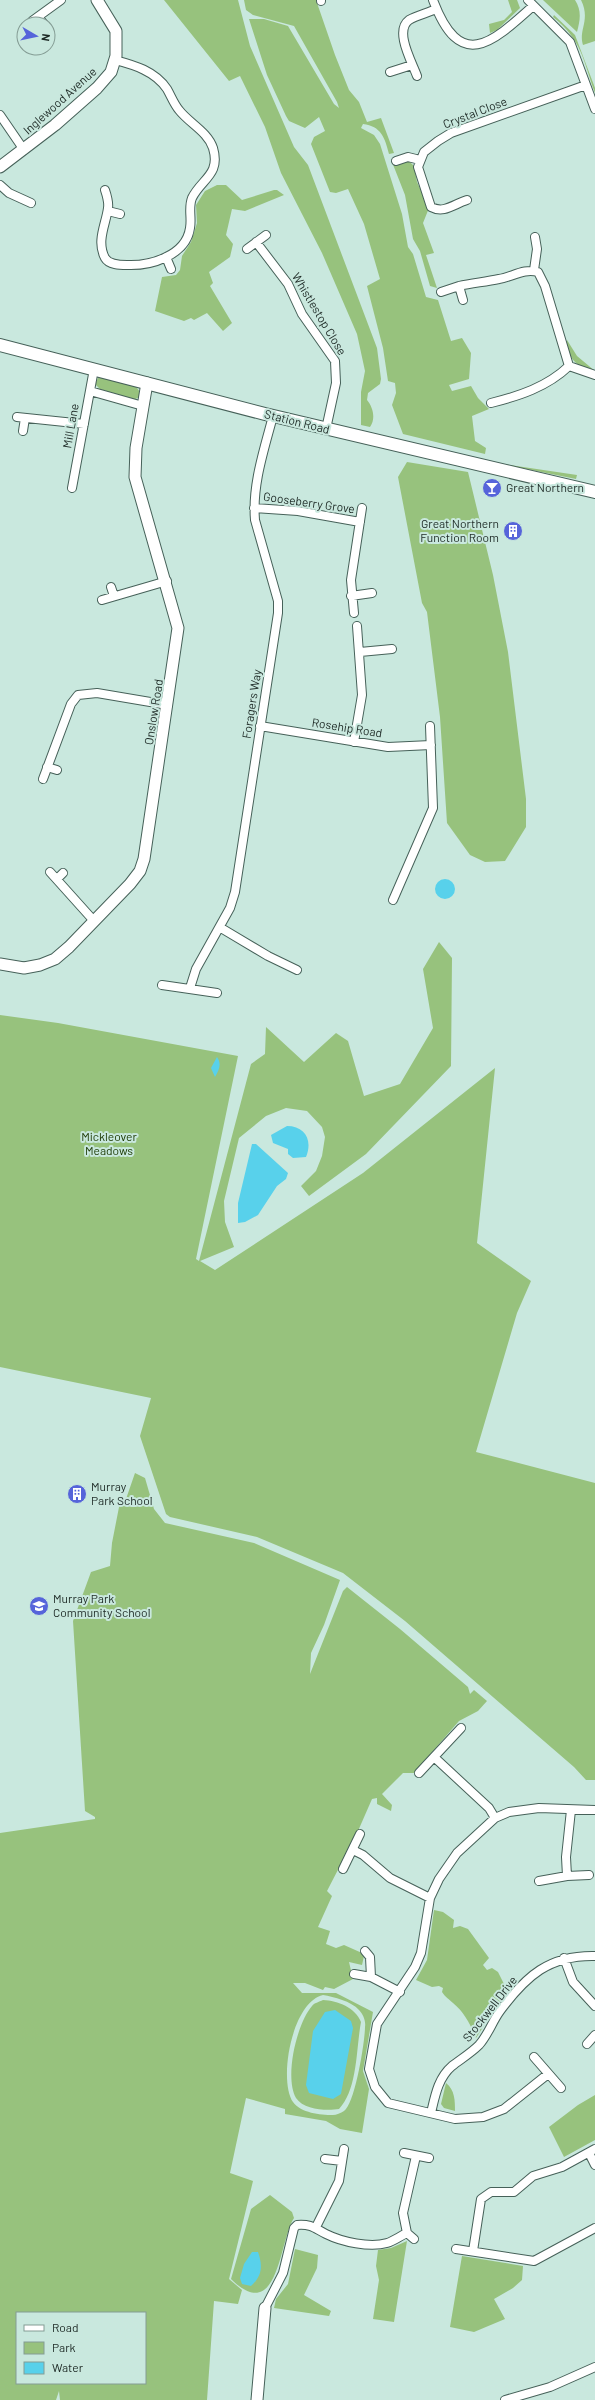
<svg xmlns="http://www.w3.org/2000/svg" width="595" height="2400" font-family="Barlow,sans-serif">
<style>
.green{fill:#97c27d;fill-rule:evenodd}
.water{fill:#58d1eb}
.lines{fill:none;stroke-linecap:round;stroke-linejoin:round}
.minor-casing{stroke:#466159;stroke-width:10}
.tertiary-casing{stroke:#466159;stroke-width:13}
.secondary-casing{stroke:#466159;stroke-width:14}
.minor{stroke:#fff;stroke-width:8}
.tertiary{stroke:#fff;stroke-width:11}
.secondary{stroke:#fff;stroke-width:12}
.labels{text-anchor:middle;stroke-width:4;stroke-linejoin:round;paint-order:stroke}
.street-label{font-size:12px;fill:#1d2925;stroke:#c9e8de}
.poi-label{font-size:12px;fill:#1d2925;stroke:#c9e8de;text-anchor:start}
.park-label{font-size:12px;fill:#1a3701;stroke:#c9e8de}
</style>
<rect width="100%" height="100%" fill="#c9e8de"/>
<!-- green -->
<path class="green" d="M164 0H238L250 46 294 147 308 165 377 348 381 379 380 384 368 393 367 400C373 407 376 419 370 427L361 425V392L365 371 357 334 322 253 281 173 265 127 240 76 229 81Z
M244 0H316L335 55 349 90 359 102 367 122 381 118 394 153 389 154C385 138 381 126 363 124L361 128 374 135 380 144 402 214 408 247 413 254 426 297 438 300 451 341 462 338 471 353 469 379 449 385 452 391 471 386 478 398 489 409 472 416 475 441 486 448 485 454 403 434 392 405 396 393 395 383 388 381 383 348 367 286 380 279 364 224 348 189 336 193 330 192 311 144 314 137 325 131 319 117 305 128 289 121 286 116 267 75 249 19H264L288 26 334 104 339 108 337 102 294 26 253 15 246 10Z
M508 0H517L520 8 497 30 490 33 489 24 504 20 512 12Z
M543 0H575C582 11 580 20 577 32Z
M581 0H595V41L583 45C578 30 591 20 581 0Z
M554 15 575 35 595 88V93C583 60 582 40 553 17Z
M408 160 414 166 417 182 429 208 423 223 434 253 426 255 437 288 430 286 420 251 413 239 405 195 392 162 395 165Z
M217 185H226L242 200 274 190H277L284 195 245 211 232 209 226 235 233 244 230 257 209 272 213 283 210 286 232 323 223 331 207 313 194 320 191 318 184 321 155 311 162 277 176 275 180 270 182 256 191 242 197 223 196 205 205 191Z
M567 340 577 356 595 371C581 367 572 364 568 349 567 345 566 343 567 340Z
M99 376 134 384 140 392V397L133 400 100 389 95 384Z
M407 462 468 472 493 575 508 652 526 799V827L505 861 485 862 470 855 447 823 440 717 427 612 422 603 398 477Z
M497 463 577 475 576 479Z
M439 942 452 958 451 1066 366 1154 309 1196 301 1186 316 1171 322 1156 325 1137 322 1127 307 1111 286 1108 266 1116 239 1138 224 1201 225 1222 234 1247 200 1261 215 1270 363 1173 495 1068 477 1243 531 1281 517 1313 476 1452 595 1483V1780H586L574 1767 405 1621 343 1573 257 1537 170 1517 166 1514 140 1436 151 1398 0 1367V1015L58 1023 238 1056 196 1259 199 1261 251 1064 265 1054 266 1027 304 1062 336 1033 348 1041 364 1096 400 1084 433 1028 423 969Z
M135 1473 145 1478 154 1509 165 1523 254 1543 340 1580 324 1625 311 1653 310 1674 343 1591 347 1587 400 1629 468 1687 470 1694 474 1690 487 1701 478 1711 459 1721 414 1773H403L382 1794 392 1805 391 1811 377 1804V1798L372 1799 358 1831 327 1891 332 1896 318 1927 330 1931 326 1944 336 1948 344 1945 362 1953 364 1956 362 1965 349 1962 353 1979 334 1989 325 1987 323 1990 305 1983H293L302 1993H336L373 2012 363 2071 369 2089 362 2133 340 2129 326 2121 285 2114V2109L246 2098 230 2173 253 2181 229 2279 242 2290 238 2304 214 2301 207 2400H60L59 2391 56 2400H0V1833L95 1819V1817L85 1811 73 1621 91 1572 110 1566 112 1543 120 1502 126 1499ZM323 1995C334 1997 351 2001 359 2010 363 2014 366 2021 365 2027 365 2041 355 2104 344 2111 341 2113 336 2115 333 2115 320 2115 301 2113 293 2102 278 2080 292 2002 323 1995ZM17 2313H145V2383H17Z
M434 1910 443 1912 454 1920 453 1928 460 1926 468 1929 489 1958 483 1965 487 1970 492 1968 498 1972 507 1990 476 2038C471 2025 464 2012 453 2003 449 1999 446 1998 442 1992L443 1988 439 1986 432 1987 416 1980 427 1960Z
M323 2000C338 2001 355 2007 361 2022 356 2048 358 2089 339 2109 327 2111 304 2110 296 2098 284 2077 297 2023 312 2006 314 2003 319 2002 323 2000Z
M446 2083C455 2090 455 2101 455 2111L444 2108 441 2104Z
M595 2095V2140L564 2157 549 2127 578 2105Z
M270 2195 292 2212 294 2218C279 2240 279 2326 231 2279L251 2209Z
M407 2241 394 2322 373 2319 379 2280 376 2266 378 2250 391 2248Z
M295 2249 318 2255 317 2268 304 2295 331 2311 329 2316 274 2308 276 2299 288 2284Z
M462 2256 523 2266 522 2280 513 2288 494 2299 505 2319 474 2332 450 2327Z"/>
<!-- water -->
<path class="water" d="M435 889a10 10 0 1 1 20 0a10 10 0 1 1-20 0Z
M217 1057C222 1064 219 1070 215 1077L211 1068Z
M287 1126C305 1126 313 1140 306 1157L293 1158 288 1154V1149L273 1143 271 1135Z
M252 1144H256L288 1173 286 1179 277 1186 258 1215 245 1222 238 1223V1203Z
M335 2010 351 2021 353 2028 341 2094 333 2099 309 2093 306 2085 313 2031 325 2012Z
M252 2252H258C263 2266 262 2276 251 2286L242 2284 240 2278 244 2264Z"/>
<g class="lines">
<!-- minor casing -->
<g class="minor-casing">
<path id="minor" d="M321 0V1
M433 0C460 72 491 44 533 6
M528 0 570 42 595 109
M38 17 44 24
M32 21 61 0
M390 72 412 65
M417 76C412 62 394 31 409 20 417 15 428 13 436 9
M0 115 24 150
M396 161 408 157 420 160
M0 185 9 193 31 203
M105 190C107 196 109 202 108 208 106 224 96 241 105 258 109 265 120 265 127 265 150 266 186 256 190 228 192 218 188 208 192 198 201 179 221 175 213 148 208 132 189 123 179 110 174 104 171 96 167 89 155 71 134 65 115 60
M467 200C454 204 444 214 431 207L418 167 424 152 438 141 451 133 586 85
M108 211 120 214
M256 242 288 284 302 314 335 361 336 383 326 429
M247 249 266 235
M166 257 171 269
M534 270 537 249 535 237
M441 292 459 286
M463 300 459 286C472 283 485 282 499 279 512 277 524 268 538 272L545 286 569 366 595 375
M90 391 143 406
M491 403C519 396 547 387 569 366
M17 417 84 424
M23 431 25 418
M72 488 94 369
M254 508 298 511 360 522
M111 587 114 596
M351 596 372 593
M102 600 167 581
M354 613 351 580 362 508
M360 652 392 649
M260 726 388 747 431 745
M354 742 362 695 357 626
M47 767 57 770
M43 779 71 704 78 695 97 693 168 705
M50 872 94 921
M57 879 63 873
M393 900 433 808 430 726
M221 928 268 956 297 970
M162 985 217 993
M190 988 196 969 230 908 235 892 278 613V601L255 520C252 485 264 450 273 416
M434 1757 489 1808 495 1818
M419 1773 461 1728
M353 1850 363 1855 390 1878 430 1898
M343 1869 360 1834
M567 1876 566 1857 571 1810
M539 1881 567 1876 589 1875
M365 1951 370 1957 371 1977
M564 1958 573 1982 595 2006
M354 1974 371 1977 400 1992
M587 2044 595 2035
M534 2057 561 2088
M548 2074 504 2109 483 2117 455 2119 388 2103 375 2087 369 2069 377 2024 415 1967 421 1953 430 1898 439 1879 457 1853 495 1818 509 1812 539 1808 595 1810
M431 2113C435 2096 438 2078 452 2066 461 2059 471 2053 479 2045 488 2035 492 2022 500 2011 526 1976 549 1955 595 1956
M404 2153 429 2158
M589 2153 595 2165
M325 2159 342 2161
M316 2227 339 2181 344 2149
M414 2239 407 2233 403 2213 416 2156
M456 2249 534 2261 595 2228
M473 2251 481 2199 491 2192H514L533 2176 562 2167 595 2149
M265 2308 283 2273 294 2228 297 2225C312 2224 314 2228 326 2234 342 2242 370 2248 387 2243 394 2241 400 2236 407 2233
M505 2400 550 2387 595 2367"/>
</g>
<!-- tertiary casing -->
<g class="tertiary-casing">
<path id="tertiary" d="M0 167 55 125 97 88 111 72 116 56V31L97 0
M0 964 24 968 40 965 55 959 69 947 130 884 140 871 144 859 178 628 135 477 136 448 147 383
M257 2400 265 2308"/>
</g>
<!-- secondary casing -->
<g class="secondary-casing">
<path id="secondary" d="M0 345 265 414 595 492"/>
</g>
<!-- minor -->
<use href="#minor" class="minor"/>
<!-- tertiary -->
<use href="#tertiary" class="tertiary"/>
<!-- secondary -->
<use href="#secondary" class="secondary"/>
</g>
<!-- icons -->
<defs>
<g id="bar-disc" transform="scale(1)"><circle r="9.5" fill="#5664da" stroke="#c9e8de"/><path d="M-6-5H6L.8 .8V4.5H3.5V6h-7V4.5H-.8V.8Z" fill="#fff"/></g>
<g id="building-disc" transform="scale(1)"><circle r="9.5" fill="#5664da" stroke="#c9e8de"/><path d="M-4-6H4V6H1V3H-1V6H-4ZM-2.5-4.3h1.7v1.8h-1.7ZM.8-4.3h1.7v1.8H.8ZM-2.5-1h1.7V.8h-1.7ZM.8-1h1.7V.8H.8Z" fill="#fff"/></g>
<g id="school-disc" transform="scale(1)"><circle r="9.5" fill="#5664da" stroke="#c9e8de"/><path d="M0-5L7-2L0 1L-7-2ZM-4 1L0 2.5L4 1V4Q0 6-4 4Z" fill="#fff"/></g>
</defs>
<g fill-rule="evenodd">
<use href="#bar-disc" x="492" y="488"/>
<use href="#building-disc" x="513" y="531"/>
<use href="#building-disc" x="77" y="1494"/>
<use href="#school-disc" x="39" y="1606"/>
</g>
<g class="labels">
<!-- street labels -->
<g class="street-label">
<text transform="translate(60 101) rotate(-42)" y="4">Inglewood Avenue</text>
<text transform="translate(475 113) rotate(-21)" y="4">Crystal Close</text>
<text transform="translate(319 314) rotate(59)" y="4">Whistlestop Close</text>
<text transform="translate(297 422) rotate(14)" y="4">Station Road</text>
<text transform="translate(71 426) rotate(-80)" y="4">Mill Lane</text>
<text transform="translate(309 503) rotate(8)" y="4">Gooseberry Grove</text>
<text transform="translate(252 704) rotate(-81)" y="4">Foragers Way</text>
<text transform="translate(154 712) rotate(-81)" y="4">Onslow Road</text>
<text transform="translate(347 728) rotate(9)" y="4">Rosehip Road</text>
<text transform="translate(490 2009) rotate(-52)" y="4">Stockwell Drive</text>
</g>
<!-- poi labels -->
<g class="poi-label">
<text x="506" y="492">Great Northern</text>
<text x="499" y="528" text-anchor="end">Great Northern<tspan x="499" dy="14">Function Room</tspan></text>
<text x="91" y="1491">Murray<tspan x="91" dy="14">Park School</tspan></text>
<text x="53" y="1603">Murray Park<tspan x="53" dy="14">Community School</tspan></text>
</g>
<!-- park labels -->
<g class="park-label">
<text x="109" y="1141">Mickleover<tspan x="109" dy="14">Meadows</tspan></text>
</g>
</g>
<!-- legend -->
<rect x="16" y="2312" width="130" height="72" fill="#c9e8de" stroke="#849c94"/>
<rect x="24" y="2325" width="20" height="6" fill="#ffffff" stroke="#849c94"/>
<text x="52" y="2332" font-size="12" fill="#1d2925">Road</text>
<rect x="24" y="2342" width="20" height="12" fill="#97c27d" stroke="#849c94"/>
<text x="52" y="2352" font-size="12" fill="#1d2925">Park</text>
<rect x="24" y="2362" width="20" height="12" fill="#58d1eb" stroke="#849c94"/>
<text x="52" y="2372" font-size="12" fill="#1d2925">Water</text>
<!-- north arrow -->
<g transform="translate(36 36) rotate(99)"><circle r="19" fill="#c9e8de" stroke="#849c94"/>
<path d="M0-3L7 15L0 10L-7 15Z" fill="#5664da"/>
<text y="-6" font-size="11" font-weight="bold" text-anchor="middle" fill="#1d2925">N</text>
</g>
</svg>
